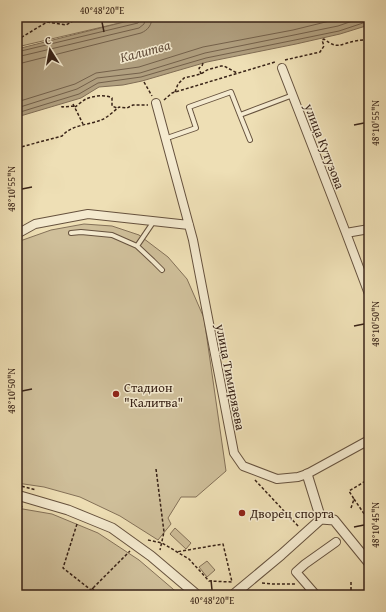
<svg xmlns="http://www.w3.org/2000/svg" width="386" height="612" font-family="'Gentium Book Plus',serif">
<style>
.green{fill:#cfbf9a;stroke:#847158}
.water{fill:#b09f7f;stroke:#806d55}
.lines{fill:none;stroke-linecap:round;stroke-linejoin:round}
.shore{stroke:#74614b;stroke-width:1}
.service-casing{stroke:#66523e;stroke-width:6}
.minor-casing{stroke:#66523e;stroke-width:10}
.tertiary-casing{stroke:#66523e;stroke-width:11}
.path{stroke:#392317;stroke-width:1.5;stroke-dasharray:3 2;stroke-linecap:butt}
.service{stroke:#f4eacf;stroke-width:4}
.minor{stroke:#f4eacf;stroke-width:8}
.tertiary{stroke:#f4eacf;stroke-width:9}
.ticks{fill:none;stroke:#392317;stroke-width:1.5}
.poi-dot{fill:#8f2418;stroke:#f4eacf;stroke-width:1.5}
.labels{text-anchor:middle;stroke-width:3;stroke-linejoin:round;paint-order:stroke}
.street-label{font-size:13px;fill:#392317;stroke:#f4eacf}
.poi-label{font-size:13px;fill:#392317;stroke:#f4eacf;text-anchor:start}
.water-label{font-size:14px;font-style:italic;fill:#634e3b;stroke:#f4eacf}
.neatline{fill:none;stroke:#392317;stroke-width:1.5}
.ticks-label{font-size:10px;text-anchor:middle;fill:#392317}
</style>
<rect width="100%" height="100%" fill="#eedfb5"/>
<filter id="stains"><feTurbulence type="fractalNoise" baseFrequency=".005" numOctaves="4"/><feColorMatrix values="0 0 0 0 .2 0 0 0 0 .09 0 0 0 0 .02 0 0 0 .5 -.17"/></filter>
<radialGradient id="worn" r=".72"><stop offset=".6" stop-color="#630" stop-opacity="0"/><stop offset="1" stop-color="#630" stop-opacity=".3"/></radialGradient>
<!-- green -->
<path class="green" d="M17 17H145L17 47Z
M84 224 112 226 139 235 168 257 187 279 204 318 226 471 196 497H181L168 518 171 524 158 540 120 516 80 497 44 487 17 483V245L20 241 51 230Z
M17 508 52 514 98 533 139 560 180 595H17Z
M175 528 191 543 186 549 170 534Z
M207 561 215 570 207 577 199 567Z"/>
<!-- water -->
<path class="water" d="M144 17H369V25L340 34 296 44 207 62 142 81 123 85 99 87 81 98 17 117V49Z"/>
<g class="lines">
<!-- shore -->
<path class="shore" d="M17 52 138 23 140 20 141 17
M17 57 139 28 144 24 146 17
M17 63H22L141 33C148 30 152 25 152 17
M17 102 75 84 96 73 139 67 203 47 293 30 346 17
M17 108 77 89 97 78 140 73 205 53 294 35 338 26 364 17
M17 113 79 94 98 83 141 77 206 58 295 40 339 31 369 21"/>
<!-- service casing -->
<g class="service-casing">
<path id="service" d="M170 137 196 128 189 107 231 92 240 115
M250 140 240 115 293 95
M71 233 81 232 112 235 137 246 154 221
M137 246 153 261 162 270"/>
</g>
<!-- minor casing -->
<g class="minor-casing">
<path id="minor" d="M282 68 346 233 369 294
M156 103 193 240 234 453 243 466 277 479 298 477 307 474 369 440
M346 233 369 229
M17 234 35 224 88 214 189 225
M316 595 296 572 305 564 336 542"/>
</g>
<!-- tertiary casing -->
<g class="tertiary-casing">
<path id="tertiary" d="M307 474 321 519 334 520 369 563
M17 495 68 510 112 528 151 556 197 595
M233 595 281 555 321 519"/>
</g>
<!-- path -->
<path class="path" d="M17 40 47 22 66 25 80 17
M285 60 320 52 324 46 322 40 324 39C338 50 340 44 355 41 360 40 365 40 369 39
M201 74 199 68 202 66 203 63
M144 82 152 96
M175 92 178 84 184 78 201 74 207 70 221 66H224L237 73
M164 100 172 93 275 62
M73 104 83 124
M62 106V107L74 106
M75 107C78 105 82 101 86 99 93 96 105 94 112 98V106L117 108
M17 148 62 136C71 125 88 125 101 120 107 118 114 111 119 107L127 108 133 105H148
M156 469 164 532 160 550
M255 480 299 527
M17 485 36 490
M354 499 369 521
M351 508 354 499 349 491 369 479
M77 524 63 568 91 590
M17 526 22 506
M148 540 162 543 189 559 209 581 232 582 223 544 176 552
M262 583 273 584H296
M92 588 98 595
M219 593 220 595
M86 595 130 551
M351 595V582"/>
<!-- service -->
<use href="#service" class="service"/>
<!-- minor -->
<use href="#minor" class="minor"/>
<!-- tertiary -->
<use href="#tertiary" class="tertiary"/>
</g>
<!-- ticks -->
<path class="ticks" d="M102 22 104 32M354 125 364 123M22 189 32 187M354 326 364 324M22 391 32 389M354 527 364 525M211 580 212 590"/>
<!-- markers -->
<g class="poi-dot">
<circle cx="116" cy="394" r="4"/>
<circle cx="242" cy="513" r="4"/>
</g>
<g class="labels">
<!-- street labels -->
<g class="street-label">
<text transform="translate(325 146) rotate(69)" y="5">улица Кутузова</text>
<text transform="translate(231 377) rotate(79)" y="5">улица Тимирязева</text>
</g>
<!-- poi labels -->
<g class="poi-label">
<text x="124" y="392">Стадион<tspan x="124" dy="15">"Калитва"</tspan></text>
<text x="250" y="518">Дворец спорта</text>
</g>
<!-- water labels -->
<g class="water-label">
<text transform="translate(145 51) rotate(-15)" y="5">Калитва</text>
</g>
</g>
<!-- margin -->
<rect width="386" height="612" fill="none" stroke="#eedfb5" stroke-width="44"/>
<!-- north arrow -->
<g transform="translate(50 50) rotate(349)" stroke="#f4eacf" stroke-width="3" paint-order="stroke">
<path d="M0-3L7 15L0 10L-7 15Z" fill="#392317"/>
<text y="-6" font-size="11" font-weight="bold" text-anchor="middle" fill="#392317">С</text>
</g>
<rect x="22" y="22" width="342" height="568" class="neatline"/>
<g class="ticks-label">
<text x="102" y="14">40°48'20"E</text>
<text transform="translate(375 123) rotate(-90)" y="4">48°10'55"N</text>
<text transform="translate(11 189) rotate(-90)" y="4">48°10'55"N</text>
<text transform="translate(375 324) rotate(-90)" y="4">48°10'50"N</text>
<text transform="translate(11 391) rotate(-90)" y="4">48°10'50"N</text>
<text transform="translate(375 525) rotate(-90)" y="4">48°10'45"N</text>
<text x="212" y="604">40°48'20"E</text>
</g>
<rect width="100%" height="100%" filter="url(#stains)"/>
<rect width="100%" height="100%" fill="url(#worn)"/>
</svg>
